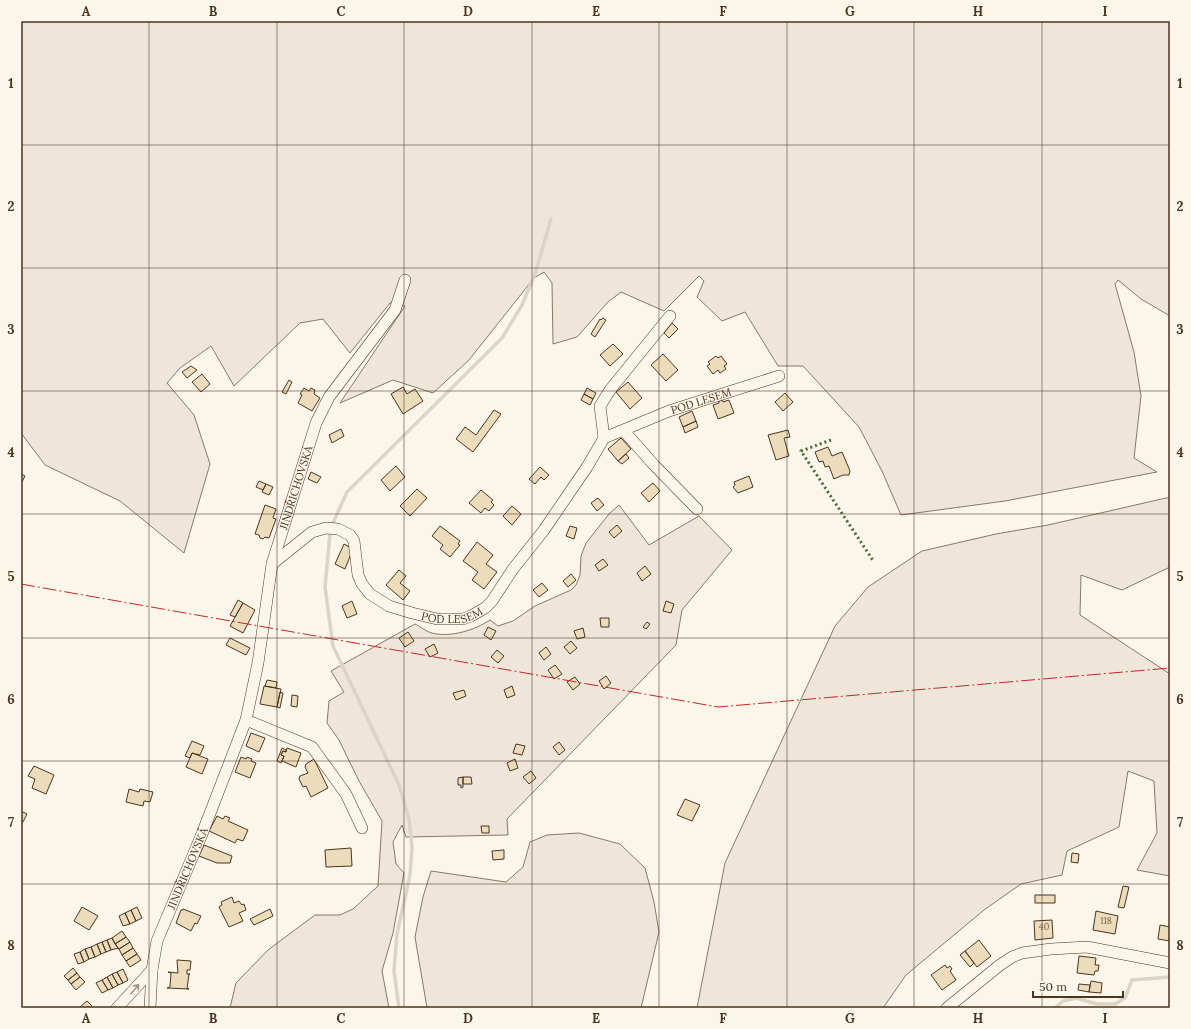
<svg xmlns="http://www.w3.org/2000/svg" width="1191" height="1029" font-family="Lora,serif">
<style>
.green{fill:#ede6d9;stroke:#887966}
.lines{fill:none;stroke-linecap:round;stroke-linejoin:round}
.stream{stroke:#dcd4c6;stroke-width:3.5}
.building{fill:#ecdcbc;stroke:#4a3520}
.minor-casing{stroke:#4a3520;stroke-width:12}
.minor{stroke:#fbf6e9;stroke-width:11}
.hedge{stroke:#436837;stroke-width:3;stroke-dasharray:2 3;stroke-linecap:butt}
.power{stroke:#c62828;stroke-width:1;stroke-dasharray:14 3 2 3;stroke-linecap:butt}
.oneway{stroke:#a29684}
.grid{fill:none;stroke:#4a3520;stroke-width:1;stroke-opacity:0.55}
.labels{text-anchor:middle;stroke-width:3;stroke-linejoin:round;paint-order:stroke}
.number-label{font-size:9px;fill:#725f47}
.street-label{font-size:11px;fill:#4a3520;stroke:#fbf6e9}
.neatline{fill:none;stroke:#4a3520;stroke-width:1.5}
.grid-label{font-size:13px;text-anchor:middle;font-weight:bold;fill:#4a3520}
</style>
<rect width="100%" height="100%" fill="#fbf6e9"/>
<!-- green -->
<path class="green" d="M21 21H1170V316L1141 299 1118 280 1115 284 1134 352 1141 396 1134 458 1157 472 1005 501 901 515 882 471 859 427 803 366H778L745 312 722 321 697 297 704 281 699 276 664 311 621 292 608 302 577 337 553 344 552 283 544 272 534 278 469 360 433 393 393 380 340 403 405 306 390 303 350 353 323 319 300 323 234 386 211 346 180 368 167 383 194 415 210 464 184 553 120 501 45 465 21 433Z
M1166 498H1170V567L1122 590 1081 575 1080 615 1170 674V876L1137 870 1157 833 1154 781 1128 771 1119 827 1067 851 1062 875 1021 884 984 910 906 975 883 1008H697L725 863 835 626 868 587 922 551 996 534 1048 525Z
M619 505 649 545 699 516 732 550 682 610 676 645 507 819 508 835 406 837 402 825 393 842 396 864 404 873 393 933 382 971 389 1008H230L236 983 268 950 315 915H340L353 909 378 886 382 821 359 781 339 740 327 723 329 701 344 692 331 671 415 624C421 627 427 632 432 633 450 638 475 630 490 620L498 626 513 621 535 606 571 590 576 585 580 575 581 556 586 543 609 514Z
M579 833 620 844 645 868 654 902 659 932 641 1008H427L415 937 423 897 431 871 506 882 523 867 530 842 547 835Z"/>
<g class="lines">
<!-- stream -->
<path class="stream" d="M333 523 347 492 502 338 522 305 535 274 551 219
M330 534 325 587 333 646 399 785 409 819 412 848 410 875 397 934 394 971 399 1008
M1055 1008 1063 1001 1076 998 1097 1004H1115L1125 998 1132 980 1170 977"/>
</g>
<!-- building -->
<path class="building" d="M603 318 606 320 595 337 591 334 600 319 601 320Z
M672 323 678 329 669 338 664 333Z
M613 344 623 354 610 366 600 355Z
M663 354 678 370 666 381 651 365Z
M716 356 718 358 721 356 727 364 724 366 726 369 720 373 718 370 713 374 707 366 710 364 708 362Z
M191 366 197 370 187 378 182 372Z
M202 374 210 384 201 392 192 382Z
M289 380 292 382 286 394 282 392Z
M628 382 642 398 630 409 616 392Z
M403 387 407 394 415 389 423 401 403 414 391 394Z
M304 388 309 391 311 388 315 390 314 394 320 398 312 411 298 403 302 395 300 394Z
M587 388 596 393 593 399 584 394Z
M785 393 793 402 783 411 775 402Z
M584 394 593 399 590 405 581 400Z
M722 400 723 402 729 400 734 413 718 419 713 405 719 403V401Z
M494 410 501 414 473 452 456 439 465 427 476 435Z
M692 411 696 421 683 427 679 417Z
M696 421 698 427 685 433 683 427Z
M341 429 344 436 332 443 329 435Z
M788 430 790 437 784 438 789 456 776 460 768 435Z
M621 438 631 449 618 461 608 449Z
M828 447 832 456 842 452 850 471 849 475H843L834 479 829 466 825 467 823 461 819 462 815 452Z
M626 454 629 458 622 464 618 461Z
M396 466 405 477 390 491 381 480Z
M540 467 549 475 544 480 541 477 535 484 529 479Z
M311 472 321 477 317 483 308 479Z
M21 474 25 476 22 482H21Z
M749 476 753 487 738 493 733 487 735 485 734 482Z
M259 481 266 484 263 490 256 487Z
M653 483 660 491 649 502 641 493Z
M266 484 273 487 269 495 262 492Z
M417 489 427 498 410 516 400 506Z
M481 490 493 500 491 502 494 505 489 511 485 508 481 513 469 503Z
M598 498 604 505 597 511 591 503Z
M265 505 276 509 273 518 276 519 269 538 265 537 263 539 260 538 259 535 255 534Z
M512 506 521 514 512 525 503 516Z
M617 525 622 531 614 538 609 532Z
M440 526 460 541 458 544 460 545 450 557 440 549 443 545 432 536Z
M570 526 577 528 574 539 566 536Z
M477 542 493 555 486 564 497 572 484 589 472 580 478 572 463 561Z
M344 544 353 549 345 569 335 564Z
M603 559 608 565 599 571 595 565Z
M645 566 651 574 642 581 637 573Z
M399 570 406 576 400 583 410 591 403 600 386 585Z
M571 574 576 580 568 587 563 581Z
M542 583 548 590 539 597 533 590Z
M238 600 243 603 235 617 230 615Z
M352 601 357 614 347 618 342 606Z
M666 601 674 604 671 613 663 611Z
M243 603 255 610 243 633 230 626Z
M600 618H609V627H601Z
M647 622 650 624 646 629 643 627Z
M488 627 496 631 491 640 484 635Z
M583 628 585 637 577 639 574 631Z
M408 632 414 641 405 647 399 638Z
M230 638 250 648 246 655 226 645Z
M571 641 577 648 570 654 564 647Z
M434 644 438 653 430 657 425 649Z
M546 647 551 654 544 660 539 653Z
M497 650 504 656 498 663 491 657Z
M555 665 562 674 554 679 548 670Z
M606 676 611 683 604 689 599 681Z
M575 677 580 684 573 690 567 682Z
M267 680 277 682 276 688 265 686Z
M264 686 281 689 277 707 260 704Z
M512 686 515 695 507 698 504 690Z
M464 690 466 696 456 700 453 693Z
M280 692 283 693 280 708 277 707Z
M292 695 298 696 297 707 291 706Z
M251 733 265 738 259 752 246 746Z
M192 741 204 746 200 755 192 753 190 758 185 756Z
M559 742 565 750 559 755 553 747Z
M516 744 525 746 522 755 513 753Z
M282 748 286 750V752L283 751 281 755 284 756 281 763 277 761Z
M287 748 301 753 296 767 282 761 284 756 281 755 283 751 286 752Z
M192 753 208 759 202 774 186 767Z
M241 757 246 759 247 757 252 759 251 761 256 763 250 778 235 772Z
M314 759 328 788 311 797 306 786 303 787 299 779 300 776 308 773 305 767 306 764Z
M515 759 518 768 510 771 507 763Z
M34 766 54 775 46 794 32 788 35 779 28 776Z
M531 771 536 778 529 784 523 777Z
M463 777H471L472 784H463Z
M463 777V787L461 788V785H458V778Z
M129 789 139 792 140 789 153 792 150 802 144 801 143 806 126 802Z
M685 799 700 805 692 821 677 815Z
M21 811 27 814 23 822 21 821Z
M217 816 223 819 225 816 230 818 228 821 248 830 243 841 237 839 235 843 209 831Z
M481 826H489V833H482Z
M204 845 232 856 230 863H217L199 856Z
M351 848 352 866 326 867 325 850Z
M504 850V859L493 860 492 851Z
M1072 853 1079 854 1078 863 1071 862Z
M1123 886 1129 887 1124 908 1118 907Z
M1035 895H1055V903H1035Z
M232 897 234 903 239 901 242 905 244 904 246 910 239 913 243 921 229 927 219 907 222 905 221 902Z
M82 907 98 916 89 930 74 921Z
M137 907 142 918 136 921 131 910Z
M183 909 201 916 197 924 195 923 191 931 176 923 181 910H183Z
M270 909 273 916 254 925 250 919Z
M131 910 136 921 130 924 125 913Z
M1096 911 1118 916 1115 934 1093 930Z
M125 913 130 924 123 926 119 916Z
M1052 920 1053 938 1035 940 1034 921Z
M1160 925 1170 927V941L1158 939Z
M122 931 126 937 115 944 112 938Z
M126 937 130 942 119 949 115 944Z
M112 938 118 948 111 950 107 940Z
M107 940 111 950 106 952 102 942Z
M979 940 991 956 977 967 965 951Z
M102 942 106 952 101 954 97 944Z
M130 942 133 948 122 955 119 949Z
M97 944 101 954 95 957 91 947Z
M91 947 95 957 89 959 85 949Z
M133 948 137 954 126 961 122 955Z
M85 949 89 959 84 962 80 952Z
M965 951 974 963 970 967 960 955Z
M80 952 84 962 78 964 74 954Z
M137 954 141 960 130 967 126 961Z
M1079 956 1096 958 1095 965H1099L1098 971H1095L1094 975 1077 973Z
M177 960 191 961 190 970H187V974H190H189L187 989H189L167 988 170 987 171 973 168 972 178 973Z
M945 965 947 968 950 966 952 969 950 971 956 980 942 990 931 975Z
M73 968 77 973 68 980 64 976Z
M123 969 128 980 123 983 117 972Z
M117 972 123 983 118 985 112 974Z
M77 973 80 977 71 984 68 980Z
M112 974 118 985 113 988 107 977Z
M80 977 85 982 76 990 71 984Z
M107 977 113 988 108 990 102 980Z
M102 980 108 990 102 993 96 983Z
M1091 981 1102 983 1101 993 1089 992Z
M1079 984 1090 985 1089 992 1078 990Z
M87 1001 92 1006 90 1008H79Z"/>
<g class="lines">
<!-- minor casing -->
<g class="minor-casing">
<g id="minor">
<path d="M624 431 654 465 697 509"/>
<path d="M604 438 600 406 610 390 670 316"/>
<path id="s1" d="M272 564 312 532 326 528 338 529 350 535 354 541 358 575 362 584 370 594 389 606 412 613 437 619H463L471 616 485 608 492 601 513 569 544 530 587 467 604 438 669 411 779 376"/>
<path d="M246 720 312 747 346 794 362 828"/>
<path d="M117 1008 152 970"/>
<path id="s2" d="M150 1008 152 970 157 941 202 834 246 720 258 663 272 564 316 423 329 397 395 310 405 280"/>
<path d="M947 1008 1000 965 1012 957 1022 953 1051 949 1087 947 1170 963"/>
</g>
</g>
<!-- minor -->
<use href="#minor" class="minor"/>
<!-- hedge -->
<path class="hedge" d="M831 440 801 451 874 562"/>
<!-- power -->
<path class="power" d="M21 584 718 707 1170 668"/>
</g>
<!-- one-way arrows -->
<defs><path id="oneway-shaft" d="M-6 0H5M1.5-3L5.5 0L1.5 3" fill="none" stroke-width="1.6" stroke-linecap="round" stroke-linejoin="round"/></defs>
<use class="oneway" href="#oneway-shaft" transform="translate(135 989) rotate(-49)"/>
<!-- grid -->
<path class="grid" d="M149 21V1008M277 21V1008M404 21V1008M532 21V1008M659 21V1008M787 21V1008M914 21V1008M1042 21V1008M21 145H1170M21 268H1170M21 391H1170M21 514H1170M21 638H1170M21 761H1170M21 884H1170"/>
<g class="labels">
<!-- number labels -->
<g class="number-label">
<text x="1106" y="924">118</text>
<text x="1044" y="930">40</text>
</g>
<!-- street labels -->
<g class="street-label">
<text dy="4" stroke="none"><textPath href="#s1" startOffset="590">POD LESEM</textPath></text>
<text dy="4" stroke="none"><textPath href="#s2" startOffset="544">JINDŘICHOVSKÁ</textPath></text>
<text dy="4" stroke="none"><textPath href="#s1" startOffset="243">POD LESEM</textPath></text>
<text dy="4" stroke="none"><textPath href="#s2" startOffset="146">JINDŘICHOVSKÁ</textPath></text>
</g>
</g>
<!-- border -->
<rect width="1191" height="1029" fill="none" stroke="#fbf6e9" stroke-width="44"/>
<!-- scale -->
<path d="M1033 991v6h90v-6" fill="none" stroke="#4a3520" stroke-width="2"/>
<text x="1039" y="991" font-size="12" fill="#4a3520" stroke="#fbf6e9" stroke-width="3" paint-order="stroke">50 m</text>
<rect x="22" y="22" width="1147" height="985" class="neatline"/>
<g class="grid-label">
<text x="86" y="16">A</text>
<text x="213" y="16">B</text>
<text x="341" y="16">C</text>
<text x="468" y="16">D</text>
<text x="596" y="16">E</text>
<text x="723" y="16">F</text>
<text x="850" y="16">G</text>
<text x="978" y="16">H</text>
<text x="1105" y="16">I</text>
<text x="11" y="88">1</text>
<text x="1180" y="88">1</text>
<text x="11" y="211">2</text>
<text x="1180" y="211">2</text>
<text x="11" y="334">3</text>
<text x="1180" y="334">3</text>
<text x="11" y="457">4</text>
<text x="1180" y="457">4</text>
<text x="11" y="581">5</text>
<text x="1180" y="581">5</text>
<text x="11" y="704">6</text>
<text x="1180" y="704">6</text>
<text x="11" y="827">7</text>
<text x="1180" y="827">7</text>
<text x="11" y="950">8</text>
<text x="1180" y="950">8</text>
<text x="86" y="1023">A</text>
<text x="213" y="1023">B</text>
<text x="341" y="1023">C</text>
<text x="468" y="1023">D</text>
<text x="596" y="1023">E</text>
<text x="723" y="1023">F</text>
<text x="850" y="1023">G</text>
<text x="978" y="1023">H</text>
<text x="1105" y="1023">I</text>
</g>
</svg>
